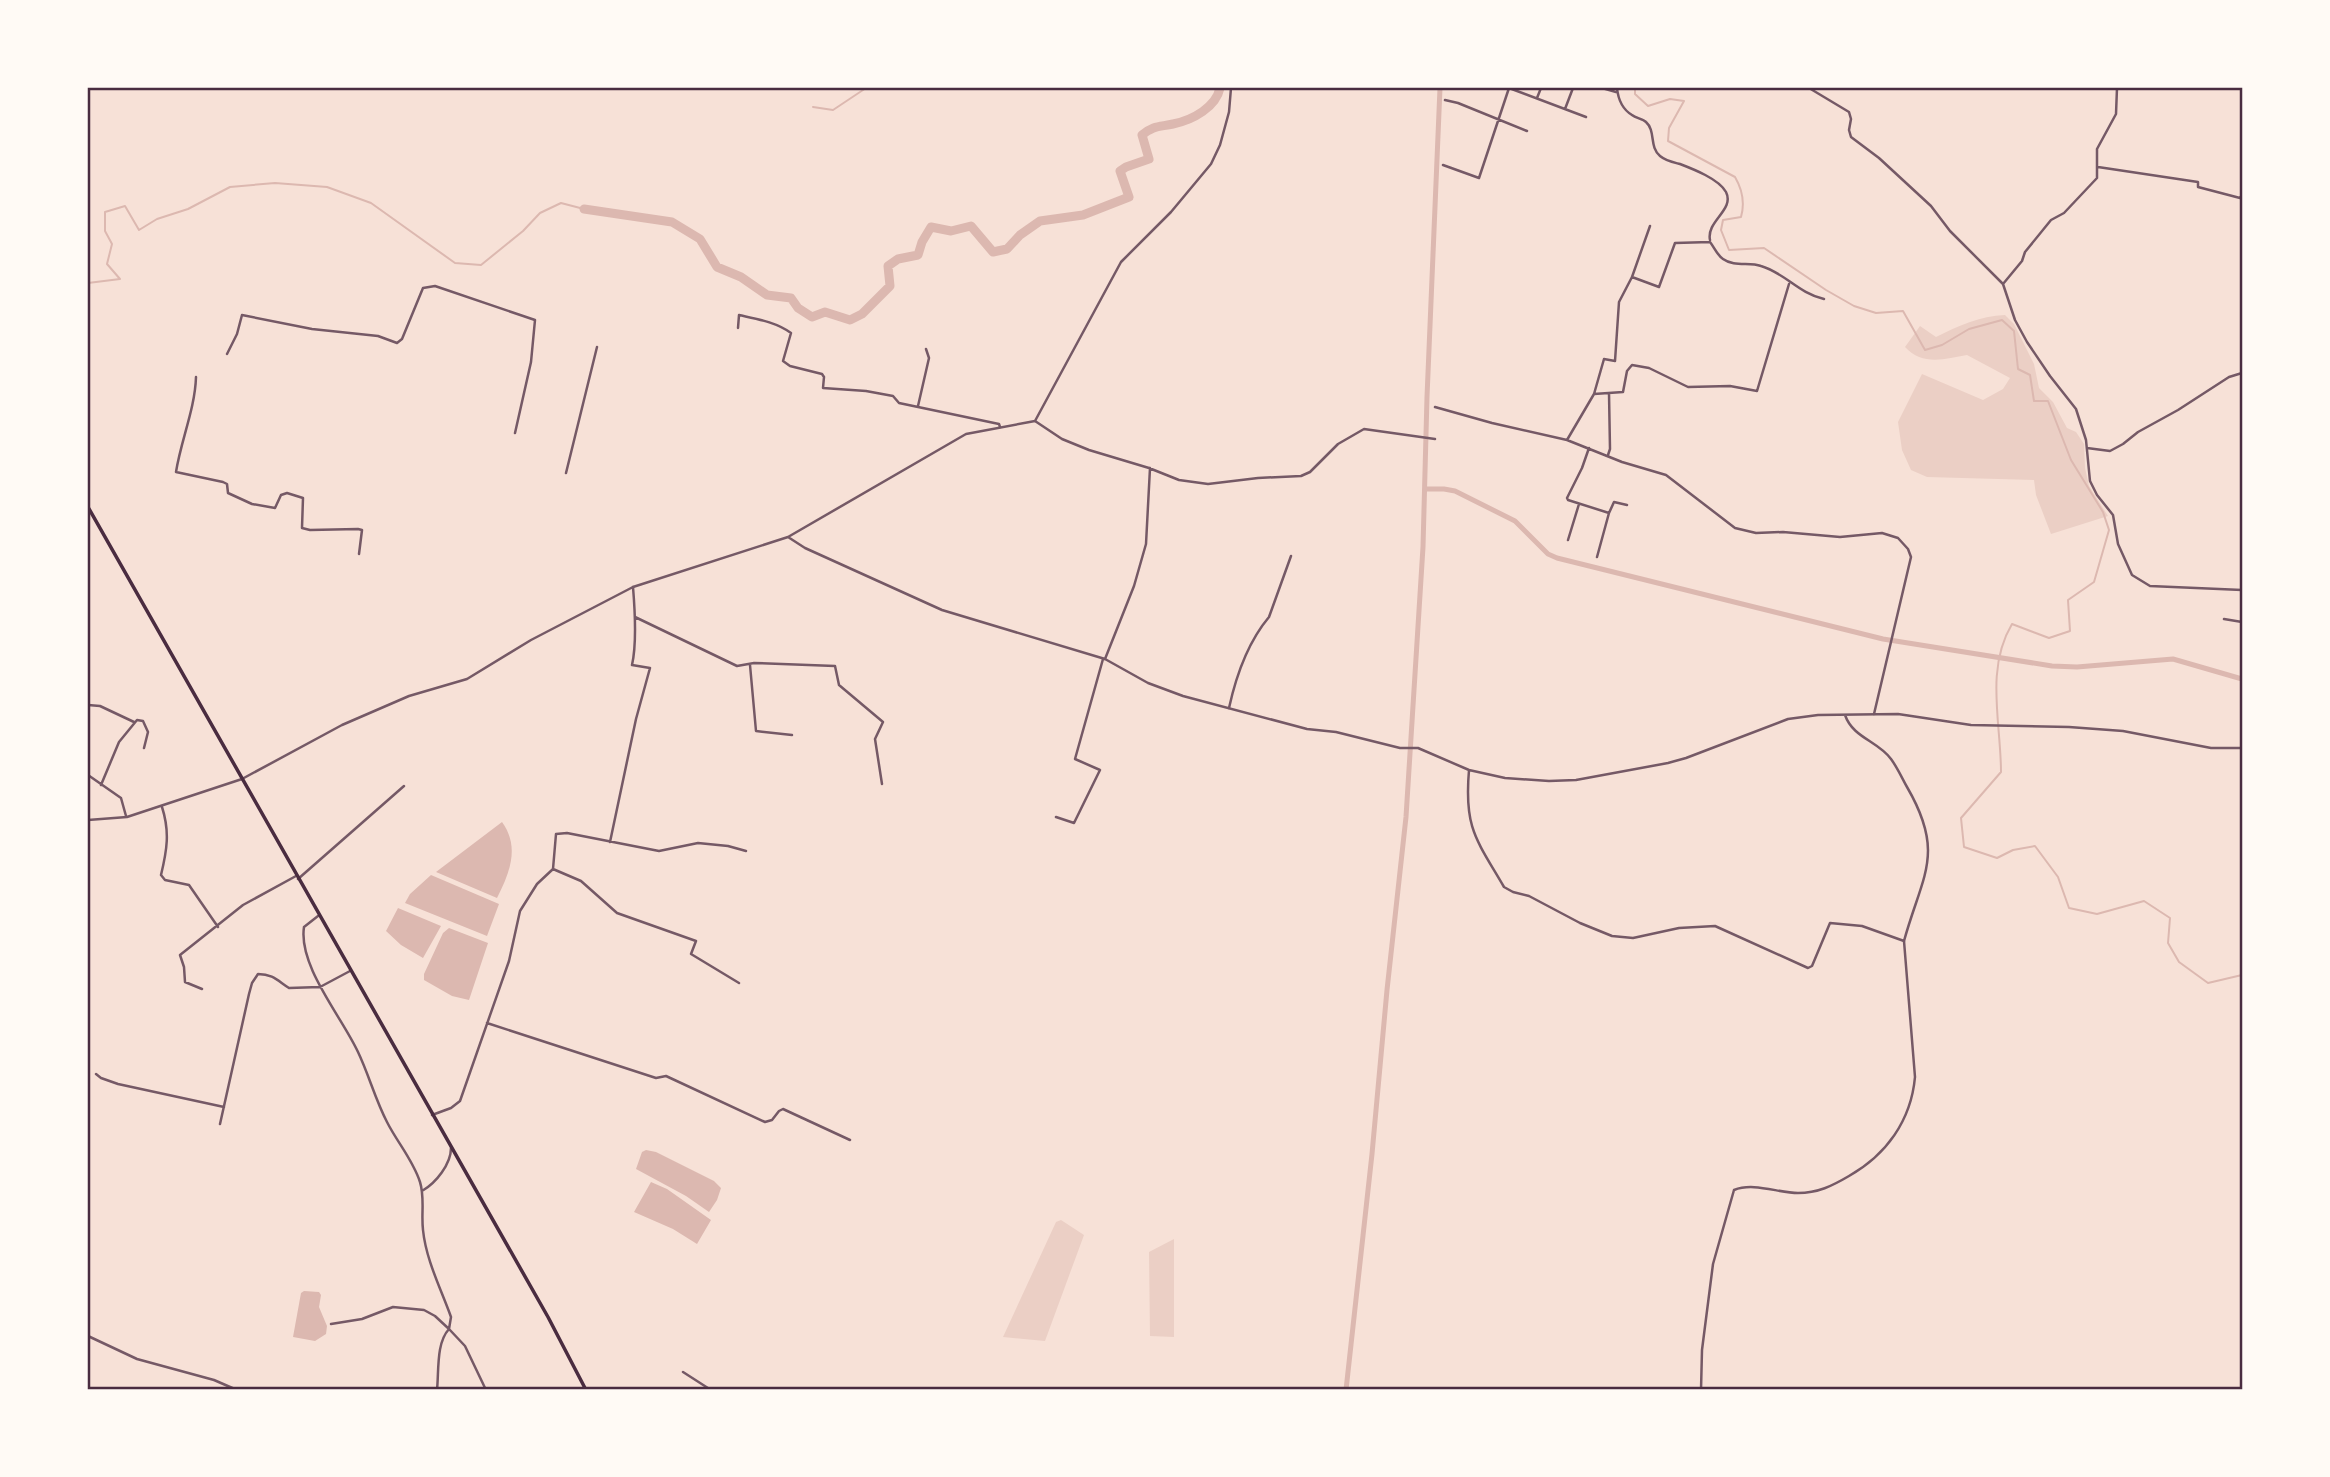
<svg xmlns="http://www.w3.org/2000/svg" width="2330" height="1477" font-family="'PT Sans Narrow',sans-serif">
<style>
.green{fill:#ebcfc5}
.water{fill:#dcb8b0}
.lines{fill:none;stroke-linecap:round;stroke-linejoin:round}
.stream{stroke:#dcb8b0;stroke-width:2}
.canal{stroke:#dcb8b0;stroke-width:5}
.river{stroke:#dcb8b0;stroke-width:9}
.minor{stroke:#755966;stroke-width:2.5}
.tertiary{stroke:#755966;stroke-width:2.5}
.trunk{stroke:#4a2c40;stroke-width:3.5}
.neatline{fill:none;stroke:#4a2c40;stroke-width:2.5}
</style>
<rect width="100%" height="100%" fill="#f7e1d7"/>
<!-- green -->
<path class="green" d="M2005 315 2014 324 2034 364 2039 388 2053 402 2067 428 2076 432 2084 444 2085 468 2089 486 2108 516 2051 534 2036 495 2034 480 1927 477 1911 470 1902 450 1898 422 1922 374 1983 400 2003 389 2010 378 1967 355C1945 359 1922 366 1905 347L1920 326 1936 337C1958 326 1980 316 2005 315Z
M1061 1220 1084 1235 1045 1341 1003 1337 1056 1222Z
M1174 1239V1337L1150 1336 1149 1252Z"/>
<!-- water -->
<path class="water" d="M502 822C520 847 510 872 497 898L436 872Z
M431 875 499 904 487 936 405 903 410 894Z
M398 908 441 926 423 958 401 945 386 931Z
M449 928 488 943 469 1000 452 996 424 980V974L443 933Z
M646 1150 656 1152 714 1181 721 1188 717 1200 709 1212 686 1196 636 1169 642 1152Z
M651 1182 667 1189 711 1220 697 1244 673 1229 634 1212Z
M304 1291 319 1292 321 1295 319 1307 327 1326 326 1334 315 1341 293 1337 301 1293Z"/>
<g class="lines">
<!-- stream -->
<path class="stream" d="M1635 88V94L1648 106 1670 99 1684 101 1669 128 1668 141 1735 177C1742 189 1745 203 1741 217L1723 220 1721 230 1729 250 1764 248 1826 290 1854 306 1876 313 1903 311 1925 350 1942 345 1969 329 2002 320 2014 331 2018 369 2030 375 2034 401H2048L2071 460 2103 512 2109 530 2094 582 2068 600 2070 631 2049 638 2012 624C1985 669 2001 723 2001 772L1961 818 1964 847 1997 858 2013 850 2035 846 2058 877 2069 908 2097 914 2144 901 2170 918 2168 943 2179 962 2208 983 2242 975
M813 107 833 110 866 88
M88 283 120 279 107 264 112 244 105 231V212L125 206 139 230 157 219 188 209 230 187 275 183 327 187 371 203 455 263 481 265 523 231 540 213 561 203 584 209"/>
<!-- canal -->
<path class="canal" d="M1425 489H1444L1455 491 1515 521 1548 554 1557 558 1883 639 2052 666 2077 667 2173 659 2242 679
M1346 1390 1372 1154 1387 990 1406 817 1423 547 1427 397 1440 88"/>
<!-- river -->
<path class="river" d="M584 209 672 222 700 239 717 267 741 277 767 295 791 298 798 308 812 317 825 312 850 320 862 314 890 286 888 266 898 259 918 255 922 242 931 227 951 231 971 226 993 252 1007 249 1020 235 1040 221 1083 215 1129 197 1120 171 1126 167 1149 159 1142 135C1154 125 1160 127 1173 124 1193 120 1216 107 1220 88"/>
<!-- minor -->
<path class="minor" d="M1509 88 1586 117
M1602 88 1616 92
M1617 88C1618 98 1622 109 1632 115 1636 118 1643 119 1646 122 1656 131 1649 147 1660 156 1666 161 1672 162 1680 164 1693 169 1719 179 1726 192 1735 210 1706 221 1710 240
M1809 88 1849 112 1851 119 1849 130 1851 137 1879 158 1931 206 1950 231 2003 284 2015 320 2027 342 2050 376 2076 409 2086 440 2090 481 2097 495 2113 515 2118 544 2132 575 2150 586 2242 590
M1537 98 1541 88
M1445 100 1458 103 1527 131
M1565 109 1573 88
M1443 165 1479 178 1509 88
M2098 167 2198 182V187L2240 198 2242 195
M1632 277 1650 226
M2003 284 2022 261 2025 252 2051 220 2064 213 2097 178V149L2116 114 2117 88
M738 328 739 315C757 319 776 322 791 333L783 361 790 366 822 374 824 377 823 388 866 391 893 396 899 403 999 424 1000 427
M227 354 237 334 242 315 312 329 378 336 397 343 402 339 423 288 435 286 535 320 531 362 515 433
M196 377C195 409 181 440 176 472L223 482 227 484 228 493 252 504 275 508 281 495 287 493 303 498 302 528 310 530 358 529 362 530 359 554
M1594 394 1604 359 1615 361 1619 302 1632 277 1659 287 1675 243 1710 242C1714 247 1717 255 1723 259 1734 267 1749 262 1761 266 1785 273 1798 293 1824 299
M918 406 929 358 926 349
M1435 407 1492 423 1567 440 1622 462 1666 475 1735 528 1756 533 1783 532 1840 537 1882 533 1898 538 1908 549 1911 557 1874 714
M1035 421 1062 439 1089 450 1149 468 1179 480 1208 484 1258 478 1301 476 1310 472 1338 444 1364 429 1435 439
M1567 440 1594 394 1623 392 1627 371 1632 365 1649 368 1688 387 1730 386 1757 391 1789 284
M1589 448 1582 468 1567 498 1568 500 1609 513 1597 557
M2087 448 2110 451 2123 444 2138 432 2178 410 2229 377 2242 373
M1608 455 1610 449 1609 393
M566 473 597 347
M1609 513 1614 502 1627 505
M1568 540 1579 504
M635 617 737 666 754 663 835 666 839 685 883 722 875 739 882 784
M2224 619 2242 622
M1105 659 1134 586 1146 544 1150 468
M750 665 756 731 792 735
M88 705 100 706 134 722
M1229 708C1236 676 1248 642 1269 617L1291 556
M88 775 121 798 126 816
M101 785 119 742 137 720 143 721 148 732 144 748
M162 807C170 832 167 850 161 875L165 880 189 885 218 927
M1056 817 1074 823 1100 770 1075 759 1103 659
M610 842 636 719 650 668 632 665C637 643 635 611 633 587
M553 869 581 881 617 913 696 941 691 954 739 983
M298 879 404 786
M318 916 304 927C298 966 342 1017 358 1052 369 1075 375 1099 387 1122 397 1142 413 1160 420 1182 425 1198 421 1214 423 1230 426 1260 441 1289 451 1317L449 1329 435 1316 424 1310 393 1307 362 1319 331 1324
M202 989 185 982 184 967 180 955 243 905 296 876
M487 1023 656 1078 666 1076 765 1122 772 1120 779 1111 783 1109 850 1140
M96 1074 101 1078 118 1084 224 1107
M432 1115 451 1108 460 1101 509 961 520 911 537 884 553 869 556 834 567 833 659 851 698 843 728 846 746 851
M220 1124 249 994 252 983 258 974C273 974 278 981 289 988L320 987 350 971
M422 1191C436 1183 451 1164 451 1148
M88 1336 137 1359 214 1380 237 1390
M683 1372 711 1390
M437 1390C439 1371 436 1343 449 1329L465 1346 486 1390
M1701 1390 1702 1350 1713 1264 1734 1190C1754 1182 1778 1193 1798 1193 1818 1193 1832 1186 1849 1176 1886 1155 1911 1121 1915 1077L1904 941"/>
<!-- tertiary -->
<path class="tertiary" d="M788 537 966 434 1035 421 1121 262 1171 212 1211 164 1220 145 1229 112 1231 88
M1469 770C1464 828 1476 839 1504 887L1513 892 1529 896 1580 923 1612 936 1633 938 1679 928 1715 926 1808 968 1812 966 1830 923 1862 926 1904 941C1922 875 1946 854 1907 787 1902 778 1897 767 1891 759 1878 741 1853 738 1845 715
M88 820 127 817 242 779 342 725 409 696 467 679 531 640 633 587 788 537 805 548 942 610 1105 659 1148 683 1183 696 1307 729 1336 732 1400 748H1418L1469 770 1505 778 1549 781 1576 780 1668 763 1686 758 1788 719 1818 715 1898 714 1971 725 2069 727 2123 731 2211 748H2242"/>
<!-- trunk -->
<path class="trunk" d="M88 507 548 1317 586 1390"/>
</g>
<!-- border -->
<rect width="2330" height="1477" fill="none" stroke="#fffaf5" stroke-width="178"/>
<rect x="89" y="89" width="2152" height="1299" class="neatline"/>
</svg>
